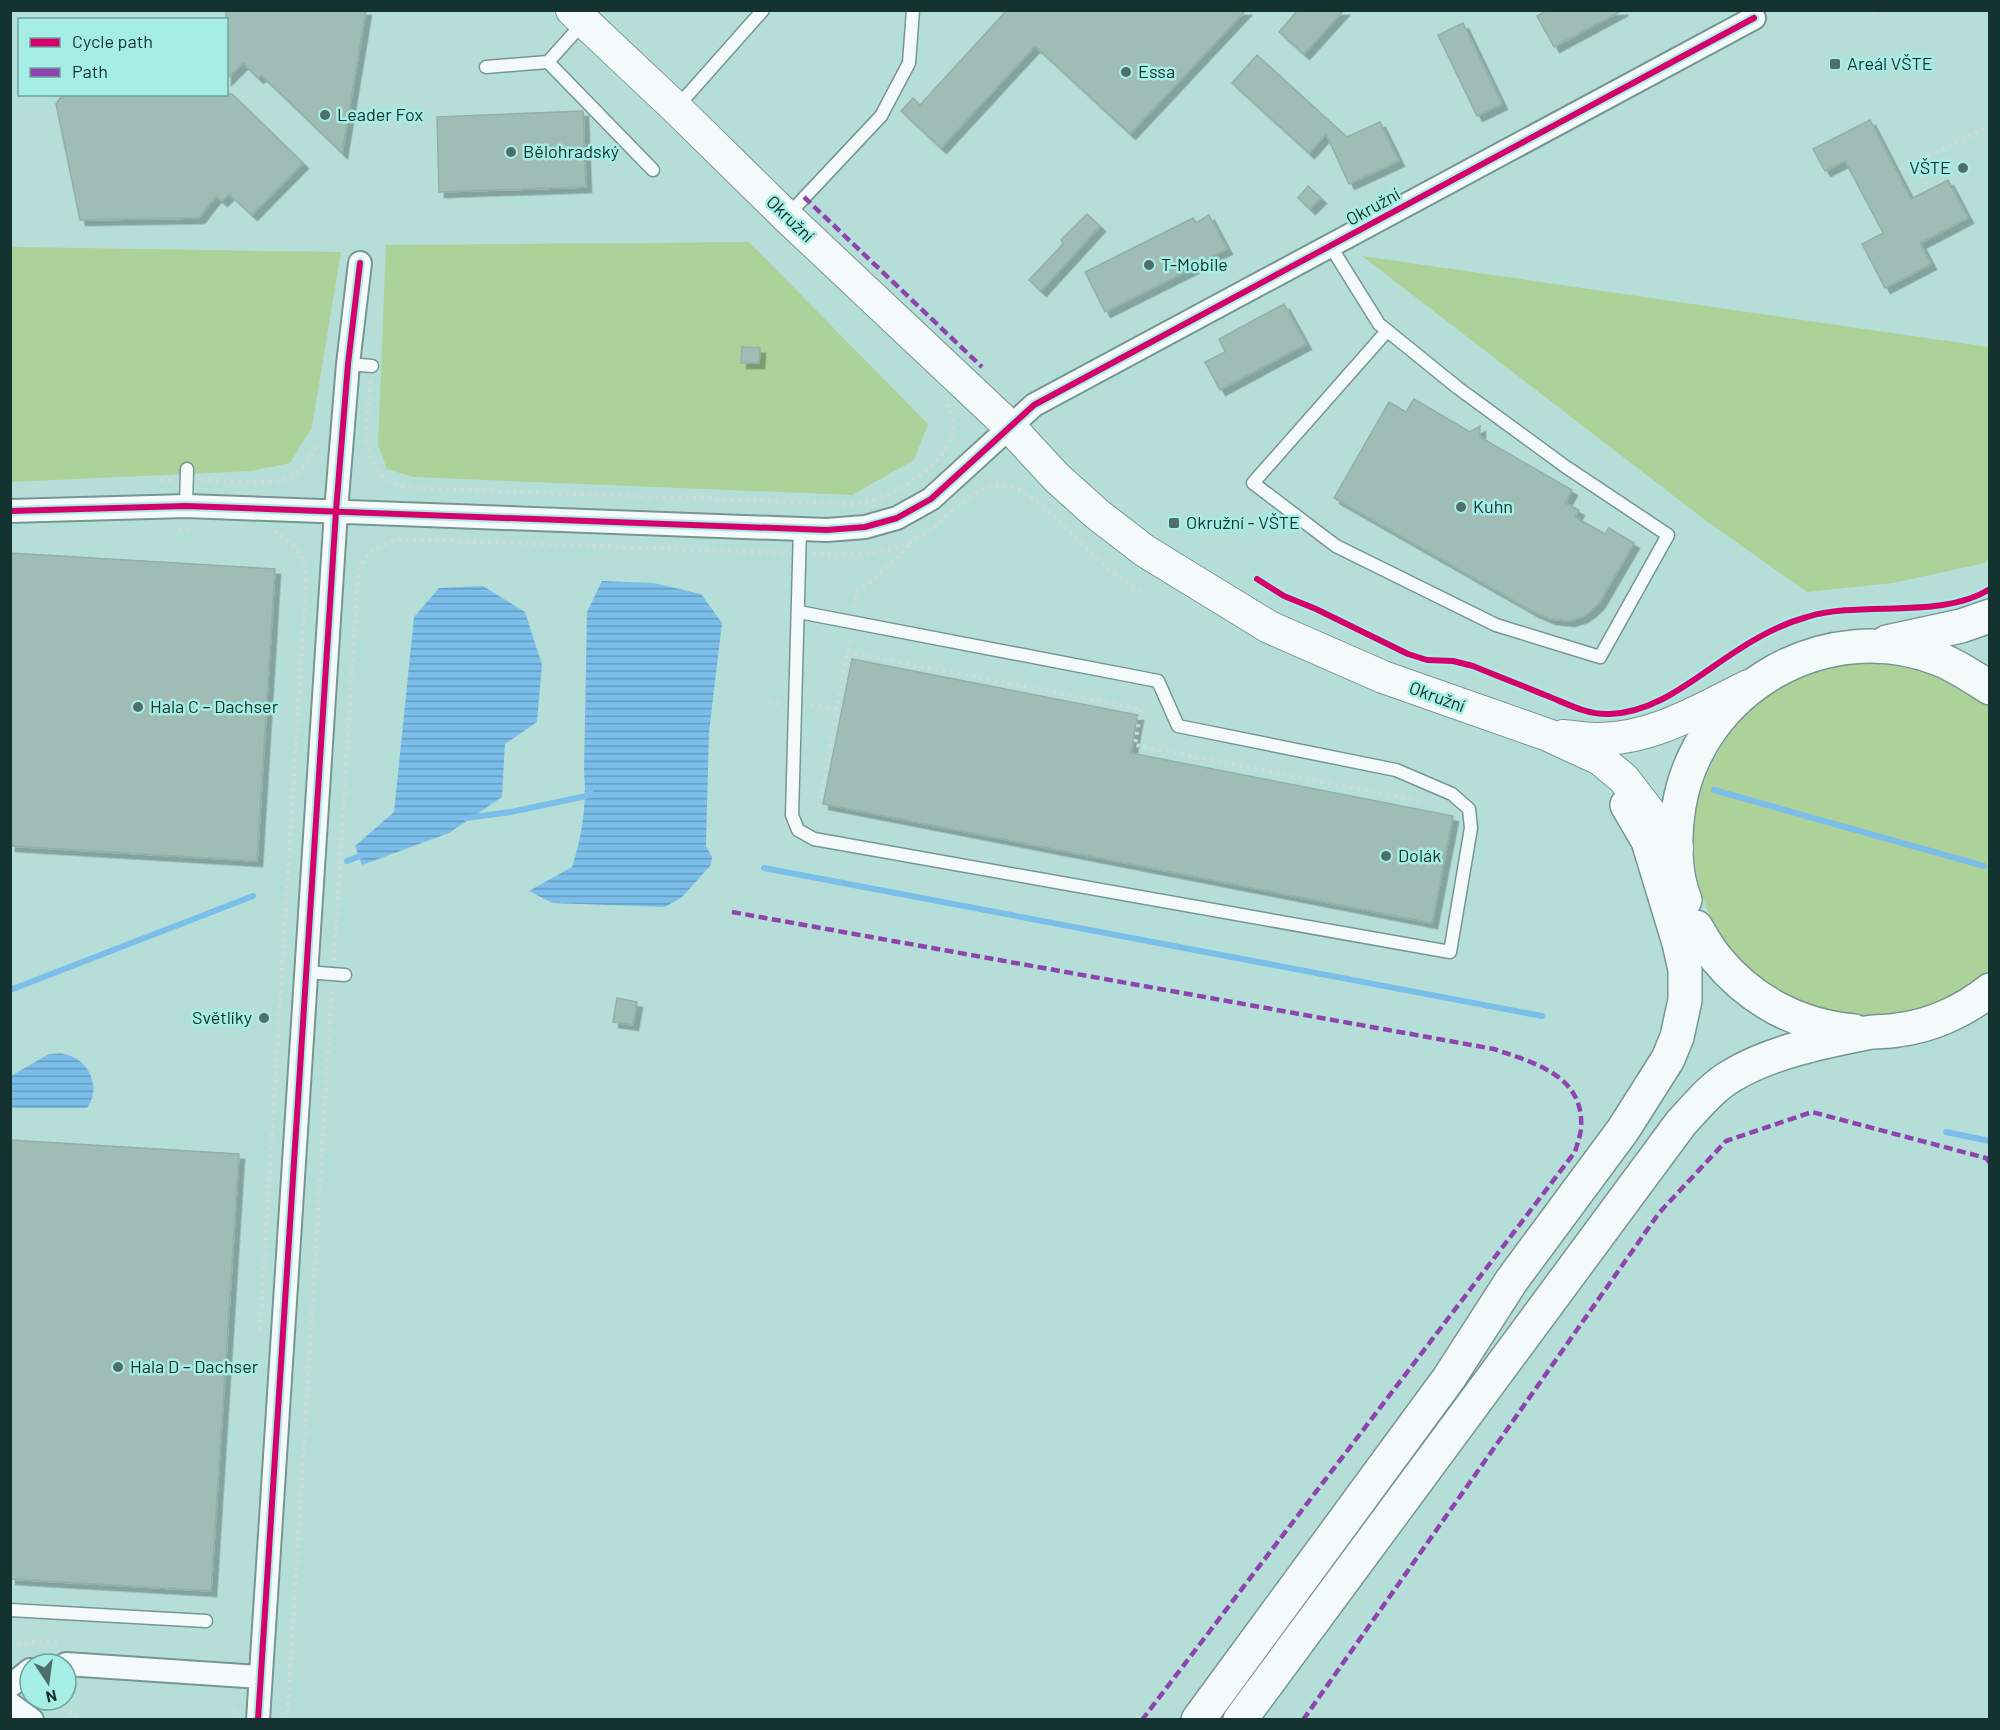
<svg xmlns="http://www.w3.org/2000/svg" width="2000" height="1730" font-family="Barlow,sans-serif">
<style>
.grass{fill:#acd299}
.water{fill:url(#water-rules)}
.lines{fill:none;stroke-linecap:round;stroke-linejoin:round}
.stream{stroke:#7cbeea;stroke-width:6}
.building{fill:#9fbcb5;stroke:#92b0a8;stroke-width:1.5;filter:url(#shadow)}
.lane-casing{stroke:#769692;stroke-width:15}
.street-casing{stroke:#769692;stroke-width:26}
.secondary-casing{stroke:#769692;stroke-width:34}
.highway-casing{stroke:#769692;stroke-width:36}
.path{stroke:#cddad8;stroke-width:4;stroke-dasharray:3 4.5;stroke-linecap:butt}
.lane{stroke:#f4faf9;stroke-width:12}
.street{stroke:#f4faf9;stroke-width:22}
.secondary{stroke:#f4faf9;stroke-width:32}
.highway{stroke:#f4faf9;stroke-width:33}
.quiet{stroke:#8e44ad;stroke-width:4.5;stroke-dasharray:9 4.5;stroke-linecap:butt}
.cycleway-casing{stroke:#a6eee5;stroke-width:10}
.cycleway{stroke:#d6006c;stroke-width:6}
.poi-dot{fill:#4d6e6a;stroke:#a6eee5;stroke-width:2}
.labels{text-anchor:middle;stroke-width:5;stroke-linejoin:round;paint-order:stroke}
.poi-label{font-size:18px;fill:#14322f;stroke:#a6eee5;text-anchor:start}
.street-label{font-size:18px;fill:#14322f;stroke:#a6eee5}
</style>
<defs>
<pattern id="water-rules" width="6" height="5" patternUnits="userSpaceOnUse" patternTransform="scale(1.5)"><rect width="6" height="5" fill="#7cbeea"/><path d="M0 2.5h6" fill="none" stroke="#649bbe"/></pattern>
<filter id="shadow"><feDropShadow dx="5.5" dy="5.5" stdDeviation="0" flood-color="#0004"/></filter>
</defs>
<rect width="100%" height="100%" fill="#b6ded8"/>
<!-- grass -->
<path class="grass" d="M749 242 928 424 914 460 852 495 413 477 387 469 378 445 386 245Z
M16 247 341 252 312 427 290 463 252 471 11 482 10 248Z
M1362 256 1989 347V558L1985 563 1893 583 1807 592 1705 520Z
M1869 663C1916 667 1954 675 1989 708V975C1974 983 1958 992 1942 1001 1936 1005 1929 1010 1922 1012 1893 1022 1857 1021 1828 1013 1715 983 1658 857 1717 754 1727 736 1740 718 1756 705 1776 688 1804 674 1829 668 1842 665 1856 664 1869 663Z"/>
<!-- water -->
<path class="water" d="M602 581 654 583 701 594 722 623 709 732 706 846 712 857 711 865 682 897 665 907 552 903 529 891 572 867C582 836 587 804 584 771L587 612Z
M483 586 525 612 542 665 537 722 505 744 502 797 449 833 362 865 355 846 394 812 414 617 439 588Z
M49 1054C54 1054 59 1053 64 1054 89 1058 102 1088 87 1108H11V1076Z"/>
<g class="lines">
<!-- stream -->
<path class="stream" d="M1714 790 1984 866
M466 818 511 812 586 796 590 792
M347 861 363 855
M764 868 1542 1016
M10 990 253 896
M1946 1132 1990 1141"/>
</g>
<!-- building -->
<path class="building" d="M226 10H366L342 153 261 75 258 78 243 63 226 80Z
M1007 10H1246L1130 134 1035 46 941 148 901 111 913 98 920 105Z
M1298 10H1344L1304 54 1279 32Z
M1548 10H1623L1554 47 1537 16Z
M1463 23 1502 104 1477 116 1438 35Z
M1257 55 1347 137 1380 122 1399 161 1349 184 1326 134 1309 153 1232 83Z
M63 94H232L303 163 252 215 229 194 222 201 216 196 199 218 80 220 56 104Z
M583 111 586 187 439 192 437 117Z
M1870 120 1911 199 1948 180 1968 218 1920 243 1931 264 1885 288 1862 244 1883 233 1845 161 1825 171 1813 149Z
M1308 186 1321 198 1310 209 1298 198Z
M1087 214 1100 226 1041 291 1029 280 1063 244 1061 240Z
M1209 215 1227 249 1212 256 1213 258 1105 312 1085 272 1193 218 1196 223Z
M1284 304 1306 344 1220 390 1205 362 1225 352 1219 339Z
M742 347 760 348 759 363H741Z
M1414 399 1470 432 1480 426V437L1572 490 1565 503 1579 510 1575 517 1605 534 1609 528 1634 543 1599 603 1591 611 1582 617 1569 621 1550 619 1532 611 1334 498 1389 402 1406 412Z
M10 553 275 569 257 861 10 846Z
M852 659 1138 715 1131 753 1453 816 1432 923 823 804Z
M617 998 637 1002 633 1025 613 1022Z
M10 1140 239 1154 211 1591 10 1579Z"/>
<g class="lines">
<!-- lane casing -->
<g class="lane-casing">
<path id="lane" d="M583 23 548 62 653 170
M486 67 548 62
M677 107 763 10
M787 216 881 116 909 63 913 10
M1331 247 1379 324 1458 388 1566 467 1668 535 1600 657 1496 625 1336 546 1253 483 1387 331
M348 364 372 366
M186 506 187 469
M799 612 1158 681 1178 726 1396 770 1452 794 1469 809 1471 828 1450 952 814 839 798 830 792 815 800 529
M306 972 345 975
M10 1610 206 1621"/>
</g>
<!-- street casing -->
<g class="street-casing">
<path id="street" d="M10 511 186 506 827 530 865 527 897 518 931 499 1034 405 1754 18
M66 1664 260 1677
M10 1686 30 1670
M10 1704 32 1720
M258 1720 336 511 348 364 360 263"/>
</g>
<!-- secondary casing -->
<g class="secondary-casing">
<path id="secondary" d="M572 10 676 108 787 217 1009 426 1057 478 1097 514 1145 551 1269 627 1383 677 1548 735 1600 759 1624 779 1677 848
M1563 736C1574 737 1585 739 1596 739 1651 740 1700 710 1748 686"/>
</g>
<!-- highway casing -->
<g class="highway-casing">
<path id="highway" d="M1887 642 1961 626 1990 616
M1685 900C1674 873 1674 835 1679 806 1699 688 1826 615 1939 659 1957 666 1973 677 1990 688
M1696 927C1702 937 1708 948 1716 958 1751 1001 1799 1026 1854 1031
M1198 1720 1449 1378 1512 1280 1623 1130 1668 1059 1677 1037 1685 1000V970L1679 943 1648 841 1627 805
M1240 1720 1681 1123C1696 1107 1712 1087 1731 1076 1771 1052 1821 1042 1866 1033 1877 1031 1888 1032 1898 1030 1931 1026 1964 1011 1990 990"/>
</g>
<!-- path -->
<path class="path" d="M1873 14 1879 10
M1915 162 1927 185
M1901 169 1990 126
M371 381C368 415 355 466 395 483 400 486 407 486 413 488L852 504C866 502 880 499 892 493 913 483 950 455 953 431 954 421 951 413 947 404
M160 480H173
M201 480C225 480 275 488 294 476 304 469 310 456 316 446
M178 530 194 529
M813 554C846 556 881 556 912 541 944 527 979 470 1017 489 1046 503 1076 539 1100 561 1112 573 1127 582 1140 592
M855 607 857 592 903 553 911 542
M847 652 1141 709 1135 745 1419 801
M768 703 779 704
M811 705 837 709
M819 806 850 638
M334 960 358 573C365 552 382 542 403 539L784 553
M260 1330 306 580C306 557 294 541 274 532
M10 1647 30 1642 59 1643
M50 1700 83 1720
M232 1720 236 1706
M287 1720 332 988"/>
<!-- lane -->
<use href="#lane" class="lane"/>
<!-- street -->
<use href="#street" class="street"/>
<!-- secondary -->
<use href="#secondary" class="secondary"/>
<!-- highway -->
<use href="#highway" class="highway"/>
<!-- quiet -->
<path class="quiet" d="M804 197 982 367
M732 912 1494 1049C1534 1063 1585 1075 1581 1129 1580 1137 1577 1145 1575 1152L1142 1720
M1303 1720 1659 1213 1726 1141 1812 1112 1986 1158 1990 1163"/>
<!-- cycleway casing -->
<g class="cycleway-casing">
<path id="cycleway" d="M10 511 186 506 827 530 865 527 897 518 931 499 1034 405 1754 18
M1257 579 1284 596 1316 609 1408 654 1427 660 1453 661 1473 666C1497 676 1521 685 1545 695 1566 703 1586 715 1609 714 1658 713 1698 675 1738 650 1759 636 1782 624 1807 617 1862 600 1941 620 1990 589
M258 1720 336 511 348 364 360 263"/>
</g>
<!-- cycleway -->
<use href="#cycleway" class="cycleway"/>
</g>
<!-- markers -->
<g class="poi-dot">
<rect x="1829" y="58" width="12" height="12" rx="3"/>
<circle cx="1126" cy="72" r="6"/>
<circle cx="325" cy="115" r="6"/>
<circle cx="511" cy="152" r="6"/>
<circle cx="1963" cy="168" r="6"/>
<circle cx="1149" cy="265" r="6"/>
<circle cx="1461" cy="507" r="6"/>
<rect x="1168" y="517" width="12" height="12" rx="3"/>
<circle cx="138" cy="707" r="6"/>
<circle cx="1386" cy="856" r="6"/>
<circle cx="264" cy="1018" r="6"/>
<circle cx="118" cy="1367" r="6"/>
</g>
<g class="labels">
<!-- poi labels -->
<g class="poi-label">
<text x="1847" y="70">Areál VŠTE</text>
<text x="1138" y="78">Essa</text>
<text x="337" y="121">Leader Fox</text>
<text x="523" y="158">Bělohradský</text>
<text x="1951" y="174" text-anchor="end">VŠTE</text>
<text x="1161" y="271">T-Mobile</text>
<text x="1473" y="513">Kuhn</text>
<text x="1186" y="529">Okružní - VŠTE</text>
<text x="150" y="713">Hala C – Dachser</text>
<text x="1398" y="862">Dolák</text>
<text x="252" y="1024" text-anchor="end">Světlíky</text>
<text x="130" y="1373">Hala D – Dachser</text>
</g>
<!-- street labels -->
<g class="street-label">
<text transform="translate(1373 207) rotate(-29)" y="6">Okružní</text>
<text transform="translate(790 219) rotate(44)" y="6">Okružní</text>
<text transform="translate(1437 697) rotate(20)" y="6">Okružní</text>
</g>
</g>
<!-- border -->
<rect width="2000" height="1730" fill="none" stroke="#14322f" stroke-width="24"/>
<!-- legend -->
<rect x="18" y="18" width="210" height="78" fill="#a6eee5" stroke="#6ca39c" stroke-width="1.5"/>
<rect x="30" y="38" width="30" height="9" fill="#d6006c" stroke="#6ca39c" stroke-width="1.5"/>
<text x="72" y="48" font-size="18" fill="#14322f">Cycle path</text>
<rect x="30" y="68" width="30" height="9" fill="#8e44ad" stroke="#6ca39c" stroke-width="1.5"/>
<text x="72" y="78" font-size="18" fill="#14322f">Path</text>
<!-- north arrow -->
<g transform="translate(48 1682) rotate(167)"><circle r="28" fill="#a6eee5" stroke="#6ca39c" stroke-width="1.5"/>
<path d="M0-4.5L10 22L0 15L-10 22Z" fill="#4d6e6a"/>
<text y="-9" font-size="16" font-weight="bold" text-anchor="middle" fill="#14322f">N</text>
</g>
</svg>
